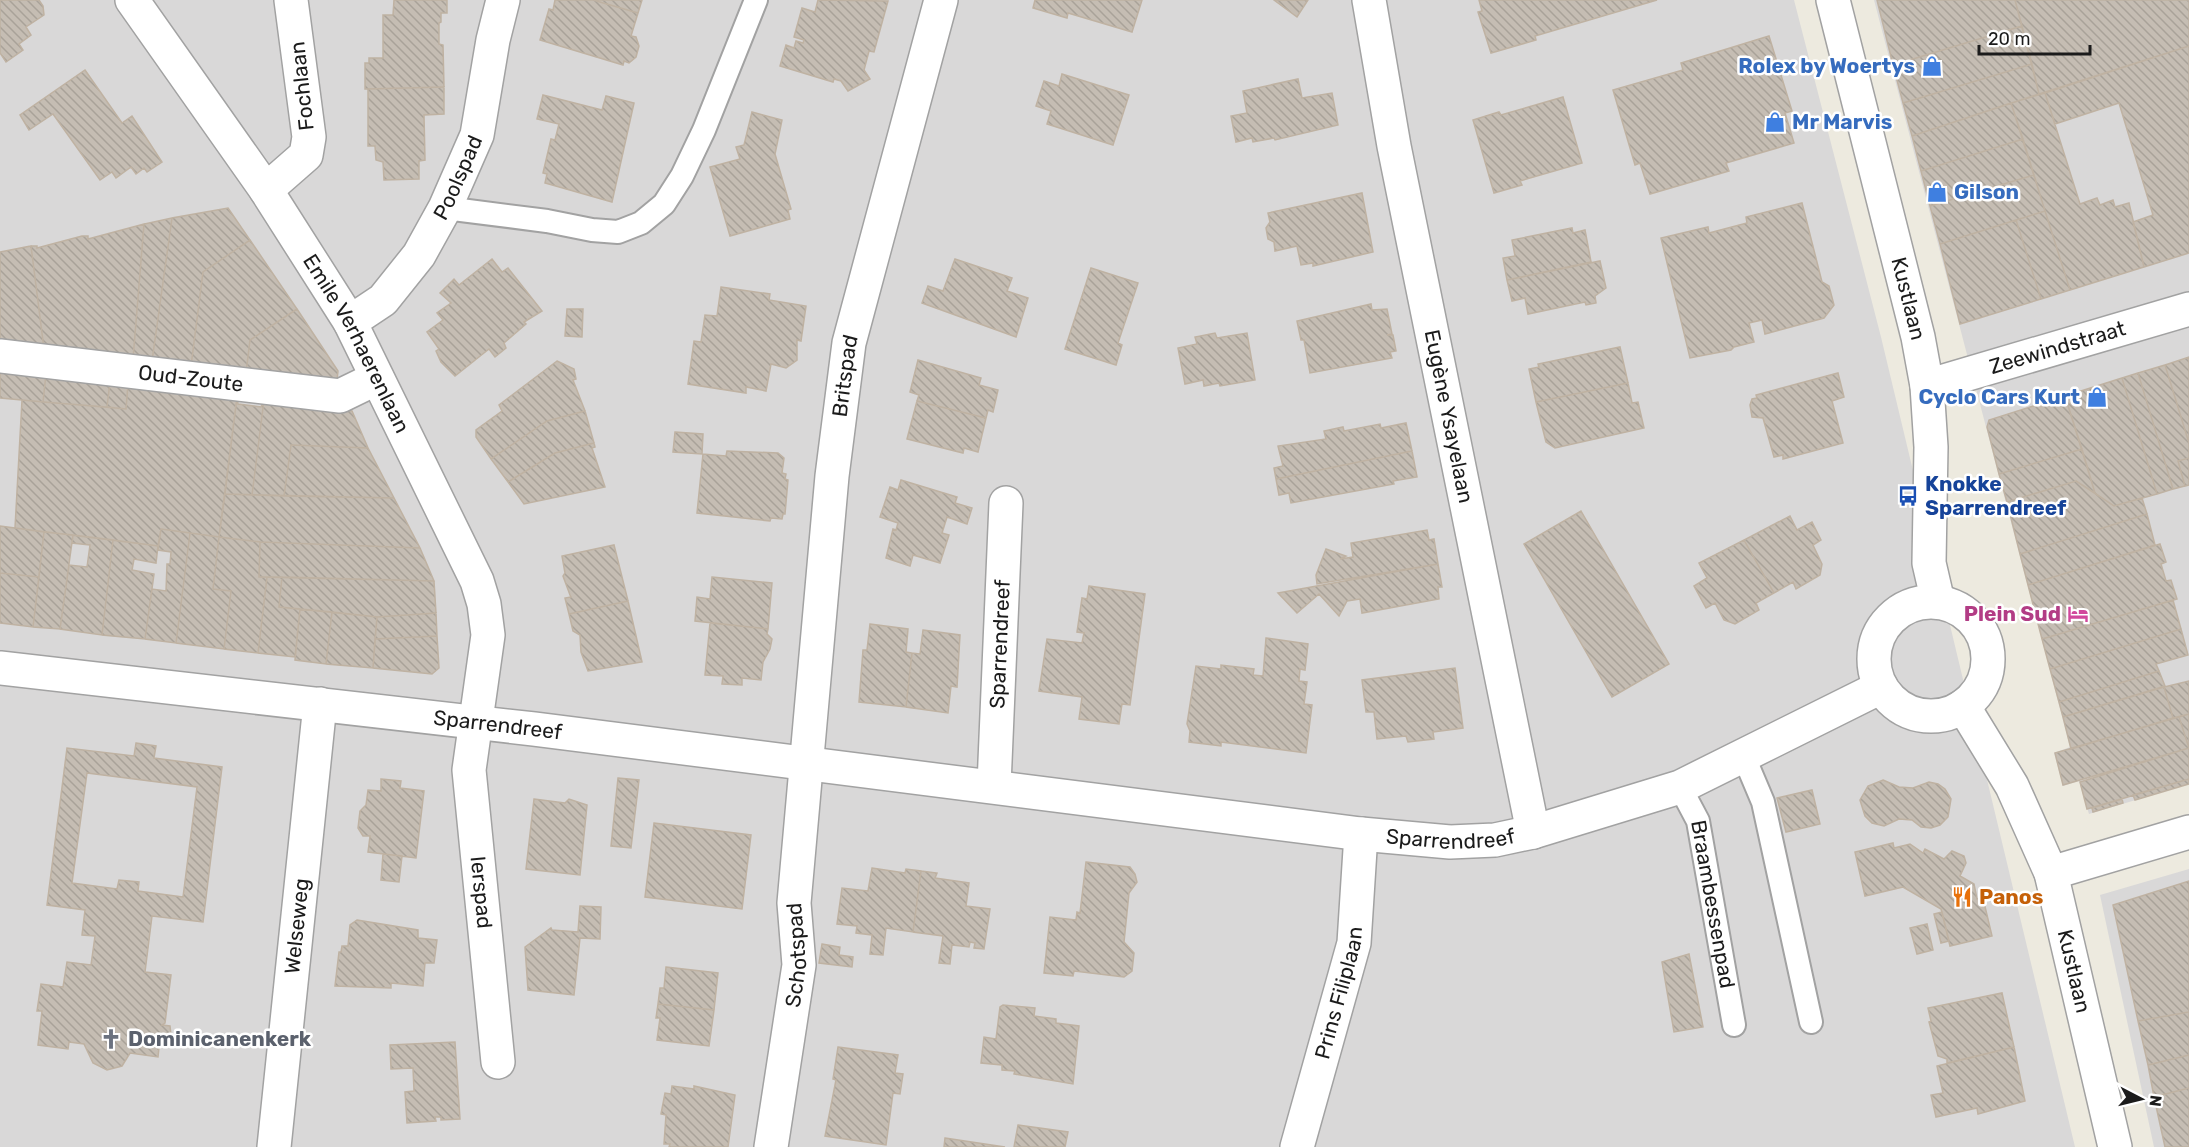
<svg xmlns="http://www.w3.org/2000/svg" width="2189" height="1147" font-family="Rubik,sans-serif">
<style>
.residential{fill:#d9d8d8}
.building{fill:url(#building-back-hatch);stroke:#bfb2a2;stroke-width:1.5;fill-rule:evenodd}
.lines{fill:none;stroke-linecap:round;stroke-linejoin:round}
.service-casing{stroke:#a2a2a2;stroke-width:26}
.minor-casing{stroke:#a2a2a2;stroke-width:36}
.tertiary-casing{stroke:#a2a2a2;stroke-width:36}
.service{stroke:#fff;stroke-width:22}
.minor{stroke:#fff;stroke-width:33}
.tertiary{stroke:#fff;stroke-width:33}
.labels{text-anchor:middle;stroke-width:5;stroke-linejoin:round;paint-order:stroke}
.shop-label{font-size:21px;font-weight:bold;fill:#366cbe;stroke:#fff;text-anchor:end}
.street-label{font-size:21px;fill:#1b1b1b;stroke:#fff}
.transit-label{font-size:21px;font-weight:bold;fill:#164399;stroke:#fff;text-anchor:start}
.hotel-label{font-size:21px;font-weight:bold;fill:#b23c85;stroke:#fff;text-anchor:end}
.food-label{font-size:21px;font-weight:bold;fill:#c56008;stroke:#fff;text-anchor:start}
.worship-label{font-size:21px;font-weight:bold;fill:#5b616d;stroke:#fff;text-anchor:start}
</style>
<defs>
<pattern id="building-back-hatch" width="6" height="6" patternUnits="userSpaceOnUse" patternTransform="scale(1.5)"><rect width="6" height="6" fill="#c5bdb3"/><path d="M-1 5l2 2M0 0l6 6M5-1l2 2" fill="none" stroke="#a9a299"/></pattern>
</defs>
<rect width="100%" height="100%" fill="#edeadf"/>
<!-- residential -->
<path class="residential" d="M0 0H1794L1881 337 2075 1147H0Z
M1874 0H2189V784L2089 814 2079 781 2063 786 2054 753 2070 747Z
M2189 869V1147H2154L2100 895Z"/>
<!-- building -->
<path class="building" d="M0 0H39L43 6 44 15 26 27 31 35 19 44 23 50 6 62 0 53Z
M394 0H447V13H441V22L439 23V44L443 45 444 87 365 89V63H369V58H383V15H393Z
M555 0H593L638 13 631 36 636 37 639 46 636 57 629 63 624 61 623 65 540 40 549 9 553 10Z
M593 0H642L638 13Z
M818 0 888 1 874 52 869 51 864 70 870 79 848 91 841 81 834 79 833 82 780 66 786 45 794 48 796 41 803 43 804 40 794 37 802 8 815 12Z
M1035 0H1142L1132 32 1068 13 1067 18 1033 8Z
M1274 0H1308L1297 17Z
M1479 0H1657L1535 36 1536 40 1491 53 1478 12 1482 11Z
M1877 0H2015L2022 26 1893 65Z
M2015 0H2189V46L2039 94Z
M2022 26 2032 64 1903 103 1893 65Z
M1769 36 1792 111 1785 113 1794 143 1726 163 1729 171 1650 194 1640 163 1635 165 1613 90 1683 70 1681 63Z
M2189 46V253L2144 267 2133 222 2153 215 2119 103 2055 124 2045 93Z
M2032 64 2039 94 1912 136 1903 103Z
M85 70 122 123 132 116 162 162 147 172 144 168 136 174 131 167 116 178 112 172 100 180 53 114 29 130 20 115Z
M1062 74 1129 95 1113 145 1047 124 1051 111 1036 106 1044 81 1059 86Z
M1298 79 1302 98 1332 93 1338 125 1275 140 1274 138 1253 142 1252 138 1236 142 1231 116 1247 113 1243 91Z
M444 87V114L424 115 425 160 419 161V179L384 180 383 162 376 160 375 146H368V89Z
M2045 93 2080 204 2097 198 2100 205 2113 200 2115 207 2129 203 2144 267 2070 290 2011 103Z
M543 95 602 110 606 96 634 103 612 202 545 183 547 174 543 173 551 139 555 140 559 124 537 119Z
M1563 97 1582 163 1520 181 1522 185 1494 193 1473 120 1499 112 1501 115Z
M2011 103 2023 139 1921 171 1912 136Z
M752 112 782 120 775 154 791 209 788 210 790 219 730 236 710 167 740 159 736 147 744 145Z
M2023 139 2034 175 1930 206 1921 171Z
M2034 175 2045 211 1940 244 1930 206Z
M1362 193 1373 252 1313 266V263L1301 265 1297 246 1275 251 1274 242 1268 239 1266 228 1270 222 1268 213Z
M1802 203 1822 282 1829 286 1834 305 1824 318 1765 334 1762 320 1749 323 1754 342 1734 347 1731 350 1690 358 1661 238 1708 227 1709 233 1747 223 1746 217Z
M228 208 250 240 203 272 191 366 152 361 172 218Z
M2045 211 2070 290 2041 299 2016 220Z
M172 218 152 361 133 359 144 224Z
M2016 220 2041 299 1960 324 1940 244Z
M144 224 133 359 44 349 31 246H37V248L82 236H88V239Z
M1572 228 1573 233 1585 230 1591 262 1507 280 1503 258 1515 256 1512 240Z
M250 240 297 309 250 340 246 373 191 366 203 272Z
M31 246 44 349 0 343V252Z
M492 259 502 272 508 268 542 311 524 322 526 324 504 343 506 348 495 357 489 349 455 376 441 362 436 351 439 349 427 332 443 320 437 313 451 303 440 293 454 279 459 285Z
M955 259 1012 278 1007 291 1028 298 1016 337 922 303 928 286 943 291Z
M1600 261 1606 288 1595 296 1596 303 1586 305 1585 302 1528 314 1525 298 1512 301 1507 280Z
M1091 268 1138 283 1118 343 1122 345 1116 365 1065 349Z
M721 287 770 294 769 300 806 306 801 341 797 340V360L786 368 771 364 766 391 746 387V393L688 384 694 341 701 342 705 315 717 316Z
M1371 304 1372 310 1387 309 1392 334 1387 335H1393L1396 351 1390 352 1392 358 1310 373 1304 340H1301L1297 321Z
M297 309 338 371 337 380 246 373 250 340Z
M567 309H583L582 337 565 336Z
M1215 333 1217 338 1247 333 1255 380 1220 386 1219 383 1204 386 1203 380 1185 384 1178 348 1197 344 1195 337Z
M1620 347 1628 383 1536 402 1529 369 1539 367 1538 364Z
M2189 357V443L2165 365Z
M918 360 981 378 979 385 998 390 993 412 988 410 986 418 917 401 919 395 910 392Z
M557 361 574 369 576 379 573 380 585 411 547 421 491 459 476 437V430L502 411 499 405Z
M2165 365 2189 443V458L2178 461 2185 486 2173 489 2138 373Z
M0 369 46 374 43 402 0 398Z
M1838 373 1844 397 1832 401 1843 443 1783 459V455L1774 457 1763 418 1752 417 1750 405 1752 399 1757 398 1756 395Z
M2138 373 2173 489 2157 494 2122 378Z
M46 374 110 382 107 407 43 402Z
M2122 378 2157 494 2114 506 2095 493 2065 396Z
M110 382 128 384 126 409 107 407Z
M1628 383 1632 403 1638 402 1644 428 1555 448 1546 442 1536 402Z
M128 384 237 397 219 537 161 529 158 546 15 528 22 400 126 409Z
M2065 396 2082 449 1999 474 1987 427 1989 420Z
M237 397 238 404 261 407 264 400 252 495 225 494Z
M264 400 352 411 368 448 291 445 284 496 252 495Z
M917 401 986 418 978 452 964 448 963 453 907 439Z
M585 411 594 443 555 453 508 482 491 459 547 421Z
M1406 423 1412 451 1276 479 1274 468 1283 466 1278 446 1326 439 1324 431 1343 427 1344 431 1380 424 1381 428Z
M675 432 703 434 702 454 673 452Z
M594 443 595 447 592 448 605 487 524 504 508 482 555 453Z
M291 445 368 448 394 498 284 496Z
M2082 449 2095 493 2076 481 2007 502 1999 474Z
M727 451 778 453 784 458 782 473 786 474 785 479 788 480 785 514H783L782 519 771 518 770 521 697 513 703 454 726 456Z
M1412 451 1417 477 1393 481 1394 484 1291 503 1289 493 1279 495 1276 479Z
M2189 458V485L2185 486 2178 461Z
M901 480 957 497 955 503 972 508 967 524 947 517 942 533 949 535 940 563 913 555 910 566 886 558 893 529 896 530 898 523 880 517 890 487 898 490Z
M2076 481 2114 506 2142 498 2147 514 2020 554 2007 502Z
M225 494 394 498 420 548 260 542 219 537Z
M1581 511 1669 664 1612 697 1524 544Z
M2147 514 2155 545 2028 585 2020 554Z
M1790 516 1797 530 1812 522 1821 540 1813 545 1822 564 1820 575 1796 589 1793 582 1774 593 1744 540Z
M0 526 44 532 39 577 0 573Z
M161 529 190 533 176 643 145 639 152 589 166 591 167 564H170L171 552 158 550Z
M1427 530 1429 540 1434 539 1438 564 1317 584 1316 575 1326 549 1346 556 1340 559 1353 557 1351 543Z
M44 532 73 535 60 629 33 627Z
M190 533 219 537 213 589 231 591 224 649 176 643Z
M73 535 113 540 102 635 60 629 69 565 87 567 90 545 72 543Z
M219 537 260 542 259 577H267L258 653 224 649 231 591 213 589Z
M113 540 158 546 156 563 134 559 132 570 154 574 145 639 102 635Z
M1744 540 1774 593 1756 603 1759 610 1735 624 1724 620 1715 603 1706 608 1694 586 1707 578 1699 563Z
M260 542 420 548 434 581 259 577Z
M2160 544 2166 562 2161 564 2166 581 2171 580 2177 599 2042 639 2028 585Z
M614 545 628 601 569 614 565 598 571 597 570 595 563 576 565 573 562 556Z
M1438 564 1442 587H1438L1439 599 1362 613 1360 599 1347 601 1339 616 1319 594 1297 613 1278 593Z
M0 573 39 577 33 627 0 623Z
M267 577H282L279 607 300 609 295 657 258 653Z
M282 577 434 581 436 613 377 617 279 607Z
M712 577 772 583 768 629 695 621 697 597 710 599Z
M1089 586 1145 594 1130 705 1122 704 1119 724 1079 719 1082 697 1039 691 1047 639 1082 643 1084 633 1077 632 1082 598 1087 599Z
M2173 600 2181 629 2050 669 2042 639Z
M628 601 642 662 588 671 581 652 580 635 573 631 569 614Z
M300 609 332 612 326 664 295 660Z
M332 612 377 617 373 668 326 664Z
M436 613 437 636 375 639 377 617Z
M710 623 768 629 767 634 772 639 770 649 763 662 761 680 742 678V685L722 684 723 676 705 675Z
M870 624 908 629 906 652 912 653 906 707 859 702 863 650H867Z
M2181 629 2188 655 2156 664 2159 671 2059 702 2050 669Z
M923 630 960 635 957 687 951 686 948 713 906 707 912 653 920 654Z
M437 636 439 668 432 674 373 668 375 639Z
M1266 638 1308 644 1305 670 1300 669 1299 681 1307 682 1304 704 1312 705 1306 753 1221 742V746L1189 742 1190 731 1187 724 1196 666 1221 669V665L1254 669 1253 675 1263 676Z
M1455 668 1463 728 1433 732 1434 739 1408 742 1406 736 1377 739 1374 712H1366L1362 680Z
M2159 671 2165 686 2063 717 2059 702Z
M2189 681V714L2173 718 2164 687Z
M2164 687 2173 718 2071 749 2063 717Z
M2189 714V748L2179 717Z
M2179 717 2189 748 2063 785 2055 753Z
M136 743 156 746 154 758 222 767 203 922 152 916 145 972 171 975 165 1023 162 1025 170 1026 171 1035 160 1038 158 1057 130 1053 122 1066 107 1070 93 1063 84 1044 69 1042 68 1049 38 1045 42 1011H37L41 984 63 987 67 962 91 965 95 936 82 935 85 910 47 905 67 748 134 756ZM87 773 197 787 183 897 138 891 139 882 119 880 117 889 72 883Z
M2189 748V779L2087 809 2080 782Z
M618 778 639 780 631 848 611 846Z
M381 779 401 781 400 788 424 791 416 858 368 852 370 836H363L358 828 360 811 366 805 368 790 381 791Z
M2189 779V784L2135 800 2133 795Z
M1883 780 1899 787 1913 788 1929 782 1938 784 1945 789 1951 799 1948 817 1940 825 1931 828 1921 827 1912 820 1899 819 1884 826 1872 823 1865 816 1860 800 1868 786Z
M1812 790 1820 824 1786 832 1777 798Z
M534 799 565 803 569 799 587 805 580 875 526 869Z
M2122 799 2123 803 2093 812 2092 808Z
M654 823 751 835 742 909 645 897Z
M1893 843 1894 848 1910 844 1923 853 1925 849 1944 859 1952 851 1964 856 1966 863 1960 876 1974 884 1977 899 1983 898 1992 936 1950 946 1941 909 1903 887 1865 896 1855 852Z
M383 854 402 856 399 882 381 880Z
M1086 862 1130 867 1135 874 1137 882 1129 893 1124 942 1134 953 1132 971 1124 977 1074 971 1073 976 1044 973 1050 917 1076 920 1077 912 1080 913Z
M872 868 905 873 906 869 921 871 913 932 886 928 883 955 870 954 872 935 856 933 857 926 837 924 842 888 868 891Z
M921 871 937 873 935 878 969 883 966 906 990 909 984 949 974 948 975 943 970 942 969 947 952 945 950 964 939 963 943 936 913 932Z
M2189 881V1012L2138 1021 2113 905Z
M580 906 601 907 600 939 580 938 574 995 528 990 525 947 551 928 552 930 578 932Z
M1942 912 1949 941 1941 943 1934 914Z
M357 920 418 930V938L437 940 434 963H425L423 986 391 983V988L335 986 339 952H341L342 946H348L350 925Z
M1927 924 1933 950 1917 954 1910 928Z
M822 944 840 947 839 955 853 957 852 967 819 963Z
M1689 954 1703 1027 1674 1032 1662 962Z
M666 967 718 973 714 1010 658 1004 660 988H664Z
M2002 993 2014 1047 1947 1063V1059L1938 1056 1929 1022 1931 1021 1928 1008Z
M658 1004 714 1010 709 1046 657 1040 660 1018H656Z
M1003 1005 1035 1008 1034 1016 1056 1019V1023L1079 1026 1073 1084 1014 1074 1015 1071 1002 1070V1065L981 1063 984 1037 996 1039 1000 1007Z
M2189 1012V1055L2148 1065 2138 1021Z
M455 1042 460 1119 441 1120V1117H435L436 1121 407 1123 405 1092 414 1091 413 1068 391 1069 390 1045Z
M838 1047 898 1055 895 1073 903 1074 900 1094 893 1093 886 1145 825 1136 836 1080 833 1079Z
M2014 1047 2025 1101 1978 1114 1977 1108 1936 1117 1931 1095 1943 1093 1937 1066Z
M2189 1055V1088L2154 1097 2148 1065Z
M672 1086 694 1089V1086L735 1095 728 1147H669L670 1144H664L666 1115 661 1114 665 1093 671 1094Z
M2189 1088V1147H2165L2154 1097Z
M1018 1125 1068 1132 1065 1147H1014Z
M945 1138 1005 1147H944Z"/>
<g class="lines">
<!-- service casing -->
<g class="service-casing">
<g id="service">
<path d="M445 208 547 221 592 230 618 232 641 223 664 204 682 176 704 130 756 0"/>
<path d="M1744 757 1763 802 1811 1022"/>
<path id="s1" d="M1680 787 1698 821 1734 1025"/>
</g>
</g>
<!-- minor casing -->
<g class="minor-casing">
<g id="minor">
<path id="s2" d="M132 0 266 190 350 322 477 581 484 604 488 635 469 770 498 1062"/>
<path id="s3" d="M1369 0 1394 146 1533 832"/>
<path d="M266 190 306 155 309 137 291 0"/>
<path id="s4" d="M350 322 383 300 419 255 445 208 477 135 493 40 503 0"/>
<path id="s5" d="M0 356 340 396 377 378"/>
<path id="s6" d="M1927 386 2189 309"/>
<path id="s7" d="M0 668 534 729 1361 834 1450 842 1495 840 1533 832 1680 787 1881 687"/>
<path id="s8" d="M994 785 1006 503"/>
<path d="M2051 873 2189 832"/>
<path id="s9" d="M274 1147 320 704"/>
<path id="s10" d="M771 1147 799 965 794 903 832 476 849 343 941 0"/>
<path id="s11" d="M1297 1147 1354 943 1361 834"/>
</g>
</g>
<!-- tertiary casing -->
<g class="tertiary-casing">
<g id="tertiary">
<path id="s12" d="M1833 0 1918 337 1927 386 1931 447 1929 563 1938 602"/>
<circle cx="1931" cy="659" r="57"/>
<path id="s13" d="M1963 706 2012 786 2051 873 2115 1147"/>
</g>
</g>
<!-- service -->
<use href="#service" class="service"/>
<!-- minor -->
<use href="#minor" class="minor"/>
<!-- tertiary -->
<use href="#tertiary" class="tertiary"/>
</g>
<!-- icons -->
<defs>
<g id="shop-bare" transform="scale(1.62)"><path d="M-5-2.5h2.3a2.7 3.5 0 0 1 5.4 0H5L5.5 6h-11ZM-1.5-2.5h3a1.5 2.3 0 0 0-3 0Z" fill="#3f7fe0" stroke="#fff" stroke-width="2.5" paint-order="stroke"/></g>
<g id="bus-bare" transform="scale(1.62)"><path d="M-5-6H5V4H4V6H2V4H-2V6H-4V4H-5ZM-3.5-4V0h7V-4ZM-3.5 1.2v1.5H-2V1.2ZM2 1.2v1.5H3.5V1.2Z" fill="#1a4fb4" stroke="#fff" stroke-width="2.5" paint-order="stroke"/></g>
<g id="hotel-bare" transform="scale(1.62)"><path d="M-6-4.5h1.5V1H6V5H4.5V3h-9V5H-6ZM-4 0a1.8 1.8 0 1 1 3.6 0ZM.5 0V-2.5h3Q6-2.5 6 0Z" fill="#d1479c" stroke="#fff" stroke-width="2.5" paint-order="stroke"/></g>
<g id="restaurant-bare" transform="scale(1.62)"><path d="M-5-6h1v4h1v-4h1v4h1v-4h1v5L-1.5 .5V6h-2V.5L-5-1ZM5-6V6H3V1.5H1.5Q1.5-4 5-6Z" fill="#e8710a" stroke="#fff" stroke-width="2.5" paint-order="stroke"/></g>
<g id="church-bare" transform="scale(1.62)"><path d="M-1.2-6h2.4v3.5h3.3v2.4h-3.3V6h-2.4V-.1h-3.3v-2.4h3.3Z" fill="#6b7280" stroke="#fff" stroke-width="2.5" paint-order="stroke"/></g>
</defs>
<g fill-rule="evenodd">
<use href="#shop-bare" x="1932" y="66"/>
<use href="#shop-bare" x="1775" y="122"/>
<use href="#shop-bare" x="1937" y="192"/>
<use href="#shop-bare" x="2097" y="397"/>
<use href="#bus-bare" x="1908" y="496"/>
<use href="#hotel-bare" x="2078" y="614"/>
<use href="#restaurant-bare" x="1962" y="897"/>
<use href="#church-bare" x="111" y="1039"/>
</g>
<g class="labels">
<!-- shop labels -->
<g class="shop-label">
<text x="1915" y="73">Rolex by Woertys</text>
<text x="1792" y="129" text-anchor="start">Mr Marvis</text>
<text x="1954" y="199" text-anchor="start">Gilson</text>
<text x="2080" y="404">Cyclo Cars Kurt</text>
</g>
<!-- street labels -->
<g class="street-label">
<text transform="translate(302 86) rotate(-96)" y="7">Fochlaan</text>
<text dy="7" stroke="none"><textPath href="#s4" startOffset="184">Poolspad</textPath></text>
<text dy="7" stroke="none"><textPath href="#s12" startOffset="308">Kustlaan</textPath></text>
<text dy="7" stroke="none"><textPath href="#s2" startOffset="411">Emile Verhaerenlaan</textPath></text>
<text dy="7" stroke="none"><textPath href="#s6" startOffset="136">Zeewindstraat</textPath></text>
<text dy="7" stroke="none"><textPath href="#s10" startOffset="776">Britspad</textPath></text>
<text dy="7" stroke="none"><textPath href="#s5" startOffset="192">Oud-Zoute</textPath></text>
<text dy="7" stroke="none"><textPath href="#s3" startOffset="424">Eugène Ysayelaan</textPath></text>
<text dy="7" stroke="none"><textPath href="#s8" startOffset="141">Sparrendreef</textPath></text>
<text dy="7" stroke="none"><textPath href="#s7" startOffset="501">Sparrendreef</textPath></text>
<text dy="7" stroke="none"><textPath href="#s7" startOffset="1461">Sparrendreef</textPath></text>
<text dy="7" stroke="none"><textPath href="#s2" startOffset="992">Ierspad</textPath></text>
<text dy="7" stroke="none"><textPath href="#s1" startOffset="123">Braambessenpad</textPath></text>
<text dy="7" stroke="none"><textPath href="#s9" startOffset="222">Welseweg</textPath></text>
<text dy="7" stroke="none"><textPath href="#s10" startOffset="194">Schotspad</textPath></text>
<text dy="7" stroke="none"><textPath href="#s13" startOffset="290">Kustlaan</textPath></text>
<text dy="7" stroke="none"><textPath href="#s11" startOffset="160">Prins Filiplaan</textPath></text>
</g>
<!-- transit labels -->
<g class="transit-label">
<text x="1925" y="491">Knokke<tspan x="1925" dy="24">Sparrendreef</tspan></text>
</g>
<!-- hotel labels -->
<g class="hotel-label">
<text x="2061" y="621">Plein Sud</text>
</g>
<!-- food labels -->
<g class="food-label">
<text x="1979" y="904">Panos</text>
</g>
<!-- worship labels -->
<g class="worship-label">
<text x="128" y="1046">Dominicanenkerk</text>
</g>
</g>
<!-- north arrow -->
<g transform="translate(2141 1099) rotate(97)" stroke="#ffffff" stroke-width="4.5" paint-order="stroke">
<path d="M0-4.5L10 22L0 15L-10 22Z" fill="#1b1b1b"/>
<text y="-9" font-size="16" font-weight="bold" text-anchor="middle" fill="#1b1b1b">N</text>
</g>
<!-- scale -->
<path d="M1979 45v9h111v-9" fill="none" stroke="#1b1b1b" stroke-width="3"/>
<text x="1988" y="45" font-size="18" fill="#1b1b1b" stroke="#ffffff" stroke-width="4.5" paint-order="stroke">20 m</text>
</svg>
